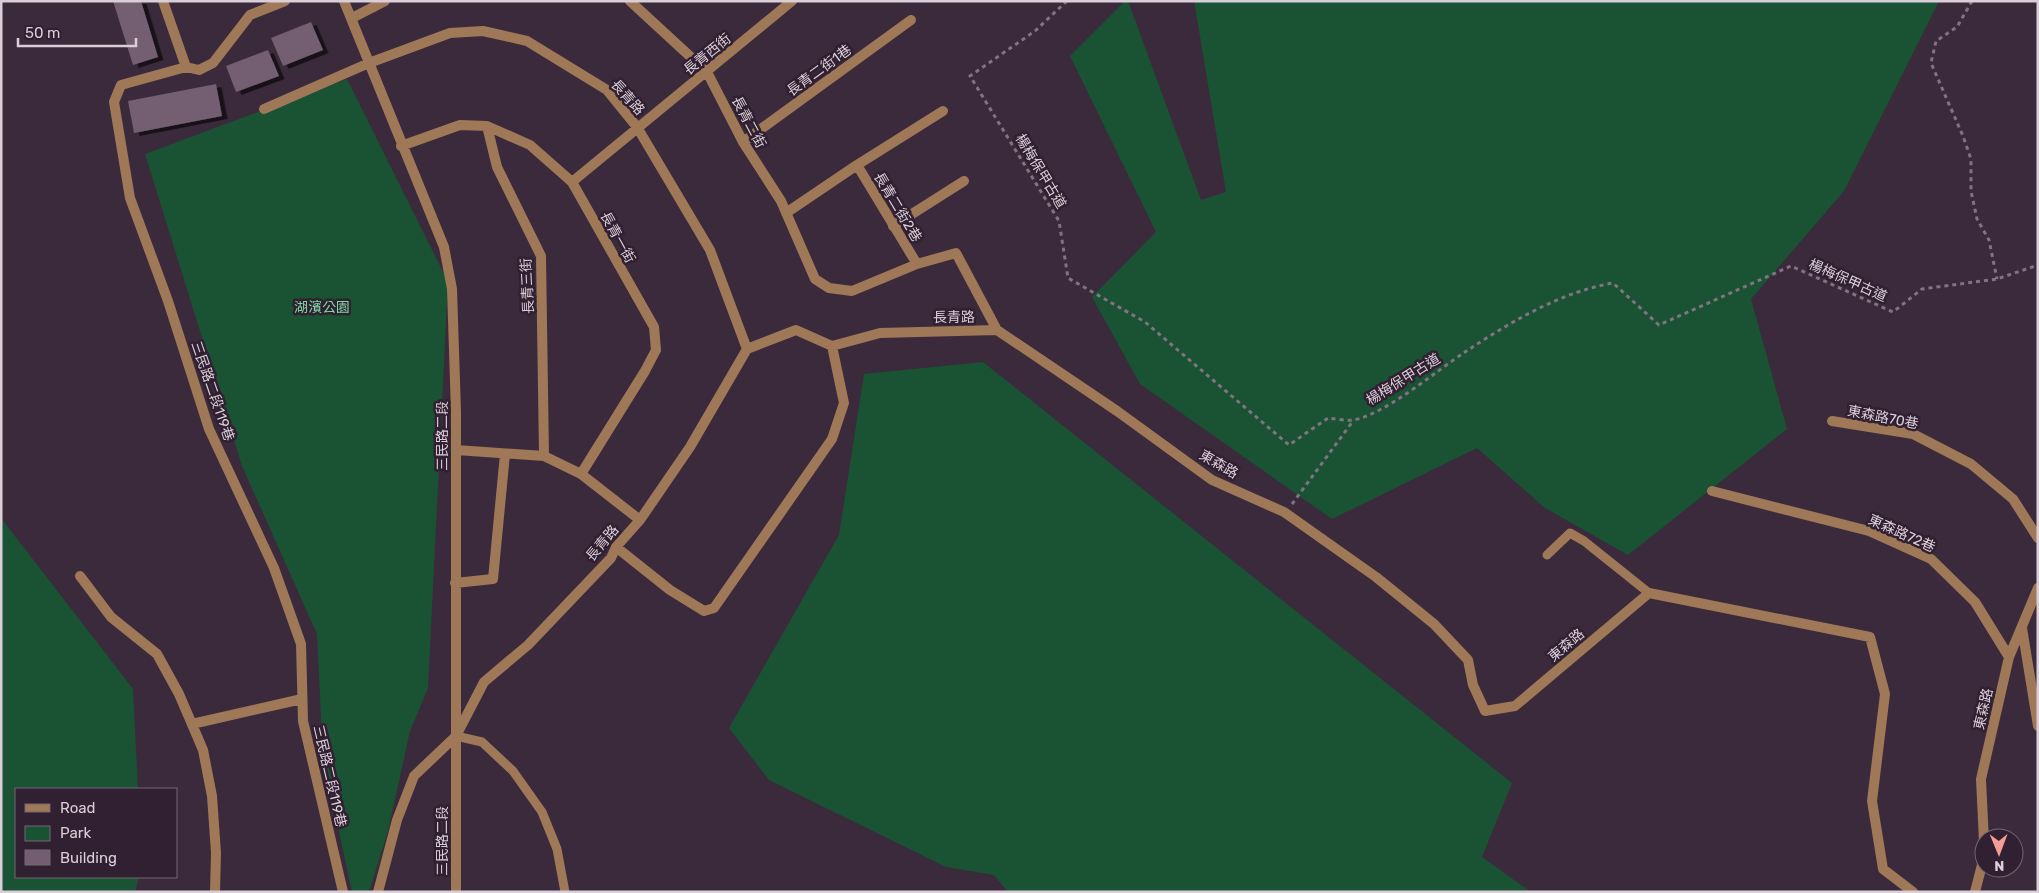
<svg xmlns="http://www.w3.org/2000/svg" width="2039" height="893" font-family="Rubik,'Noto Sans TC',sans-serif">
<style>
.green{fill:#195334}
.building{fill:#735e71;filter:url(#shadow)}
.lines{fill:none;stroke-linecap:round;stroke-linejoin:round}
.path{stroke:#827381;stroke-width:3;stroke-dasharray:4 4;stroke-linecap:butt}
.service{stroke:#9f7858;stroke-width:9}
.minor{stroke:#9f7858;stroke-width:10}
.labels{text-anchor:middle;stroke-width:5;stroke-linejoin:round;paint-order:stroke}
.street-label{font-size:14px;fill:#daced9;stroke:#312031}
.park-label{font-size:14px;fill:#7bd7a0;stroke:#312031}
</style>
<defs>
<filter id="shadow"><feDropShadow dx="5.5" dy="3" stdDeviation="0" flood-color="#0009"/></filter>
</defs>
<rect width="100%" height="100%" fill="#3b2a3b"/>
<!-- green -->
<path class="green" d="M1125 1H1128L1201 200 1226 192 1194 1H1939L1844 191 1751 299 1787 429 1628 555 1545 508 1477 448 1332 519 1140 384 1092 297 1156 232 1070 56Z
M347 79 448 282 428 688 410 731 388 831 369 892H352L323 757 317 634 242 466 145 154Z
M983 362 1512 783 1482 857 1531 892H1008L994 875 946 867 769 780 729 728 839 535 864 374Z
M1 518 133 689 138 789H16V877H139L135 892H1Z"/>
<!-- building -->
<path class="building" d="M113 1H141L158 57 133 65Z
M311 22 323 50 283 66 271 38Z
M268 50 279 76 236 92 226 66Z
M216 84 222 116 134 133 128 101Z"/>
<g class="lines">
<!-- path -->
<path class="path" d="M1067 1 1035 31 970 76 1059 221 1068 278 1145 322 1289 445 1328 418C1336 419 1347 421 1354 420 1387 413 1436 371 1465 352 1509 323 1560 292 1613 283L1659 325 1791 266 1893 312 1922 289 1997 279 2038 265
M1972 1 1957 27 1936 41 1931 63 1963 136 1971 159V191L1977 219 1989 240 1997 279
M1292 504 1353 421"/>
<!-- service -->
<path class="service" d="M1547 555 1570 533 1584 541 1649 593
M456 736 482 742 513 771 542 812 557 849 565 892"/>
<!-- minor -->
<path class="minor" d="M163 1 186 67
M285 1 250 15 213 63 199 70 186 67 121 85 114 102 130 198 168 301 209 429 274 568 301 644 303 721 343 892
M344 1 444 247 452 289 456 412V892
M630 1 707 72 743 142 781 201 815 279 829 288 852 291 917 264 956 253 997 330
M352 18 385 1
M264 109 369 63 450 33 483 31 527 41 607 90 637 127 710 250 747 349
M487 126 497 167 541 256 544 456
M743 142 911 20
M401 146 460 125 487 126 530 145 572 182 654 327 656 350 645 371 581 474
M857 165 943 111
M572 182 792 1
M786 213 857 165 917 264
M893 226 964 181
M1832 421 1913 434 1971 464 2013 499 2038 538
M456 450 544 456 581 474 640 520
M1712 491 1869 531 1931 559 1975 602 2009 657
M616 547 670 590 704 611 714 608 832 439 844 403 832 346
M80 576 111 617 157 654 179 694 203 750 212 796 216 853 215 892
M455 583 493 579 505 454
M2022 628 2038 726
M192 724 302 699
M1984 842 1981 779 2009 657 2038 588
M378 892 397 820 414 776 456 736 484 682 528 645 611 558 616 547 640 520 690 447 747 349 796 330 832 346 880 333 997 330 1117 411 1212 480 1284 512 1376 577 1434 624 1468 660 1473 685 1485 711 1515 706 1649 593 1870 637 1885 694 1872 801 1883 869 1913 892
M1975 892 1984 857"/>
</g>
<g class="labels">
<!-- street labels -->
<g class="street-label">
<text transform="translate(707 54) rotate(-39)" y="5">長青西街</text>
<text transform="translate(819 70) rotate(-36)" y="5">長青二街1巷</text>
<text transform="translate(628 97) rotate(48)" y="5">長青路</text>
<text transform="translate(749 122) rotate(62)" y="5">長青二街</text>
<text transform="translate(1041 171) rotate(59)" y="5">楊梅保甲古道</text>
<text transform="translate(898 207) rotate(59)" y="5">長青二街2巷</text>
<text transform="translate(618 237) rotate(61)" y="5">長青一街</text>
<text transform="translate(1848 280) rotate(24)" y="5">楊梅保甲古道</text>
<text transform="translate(527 286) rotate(-93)" y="5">長青三街</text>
<text transform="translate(954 317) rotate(-1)" y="5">長青路</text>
<text transform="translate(1403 379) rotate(-32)" y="5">楊梅保甲古道</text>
<text transform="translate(213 391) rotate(71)" y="5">三民路二段119巷</text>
<text transform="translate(1883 417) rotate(11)" y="5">東森路70巷</text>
<text transform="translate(442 436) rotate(-90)" y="5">三民路二段</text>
<text transform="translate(1219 464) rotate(30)" y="5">東森路</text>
<text transform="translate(1902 533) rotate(24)" y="5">東森路72巷</text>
<text transform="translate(602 543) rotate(-50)" y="5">長青路</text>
<text transform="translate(1566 645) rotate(-40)" y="5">東森路</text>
<text transform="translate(1983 709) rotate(-77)" y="5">東森路</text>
<text transform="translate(330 776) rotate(77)" y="5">三民路二段119巷</text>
<text transform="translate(442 841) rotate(-90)" y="5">三民路二段</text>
</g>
<!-- park labels -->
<g class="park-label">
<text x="322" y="312">湖濱公園</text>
</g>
</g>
<!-- border -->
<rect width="2039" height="893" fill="none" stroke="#daced9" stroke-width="5"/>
<!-- legend -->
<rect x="15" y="788" width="162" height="90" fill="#312031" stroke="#756674"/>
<rect x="25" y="804" width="25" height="8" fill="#9f7858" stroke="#756674"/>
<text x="60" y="813" font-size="15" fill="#daced9">Road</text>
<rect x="25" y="826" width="25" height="15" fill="#195334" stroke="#756674"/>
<text x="60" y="838" font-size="15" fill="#daced9">Park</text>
<rect x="25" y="850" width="25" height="15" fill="#735e71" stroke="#756674"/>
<text x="60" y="863" font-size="15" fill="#daced9">Building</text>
<!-- north arrow -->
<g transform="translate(1999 853) rotate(179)"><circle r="24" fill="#312031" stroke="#756674"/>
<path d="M0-4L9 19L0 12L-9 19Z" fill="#f59c96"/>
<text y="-8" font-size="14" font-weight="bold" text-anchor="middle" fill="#daced9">N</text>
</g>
<!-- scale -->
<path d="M18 38v8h118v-8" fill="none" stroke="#daced9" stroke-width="2.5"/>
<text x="25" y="38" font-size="15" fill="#daced9" stroke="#312031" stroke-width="4" paint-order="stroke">50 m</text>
</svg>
